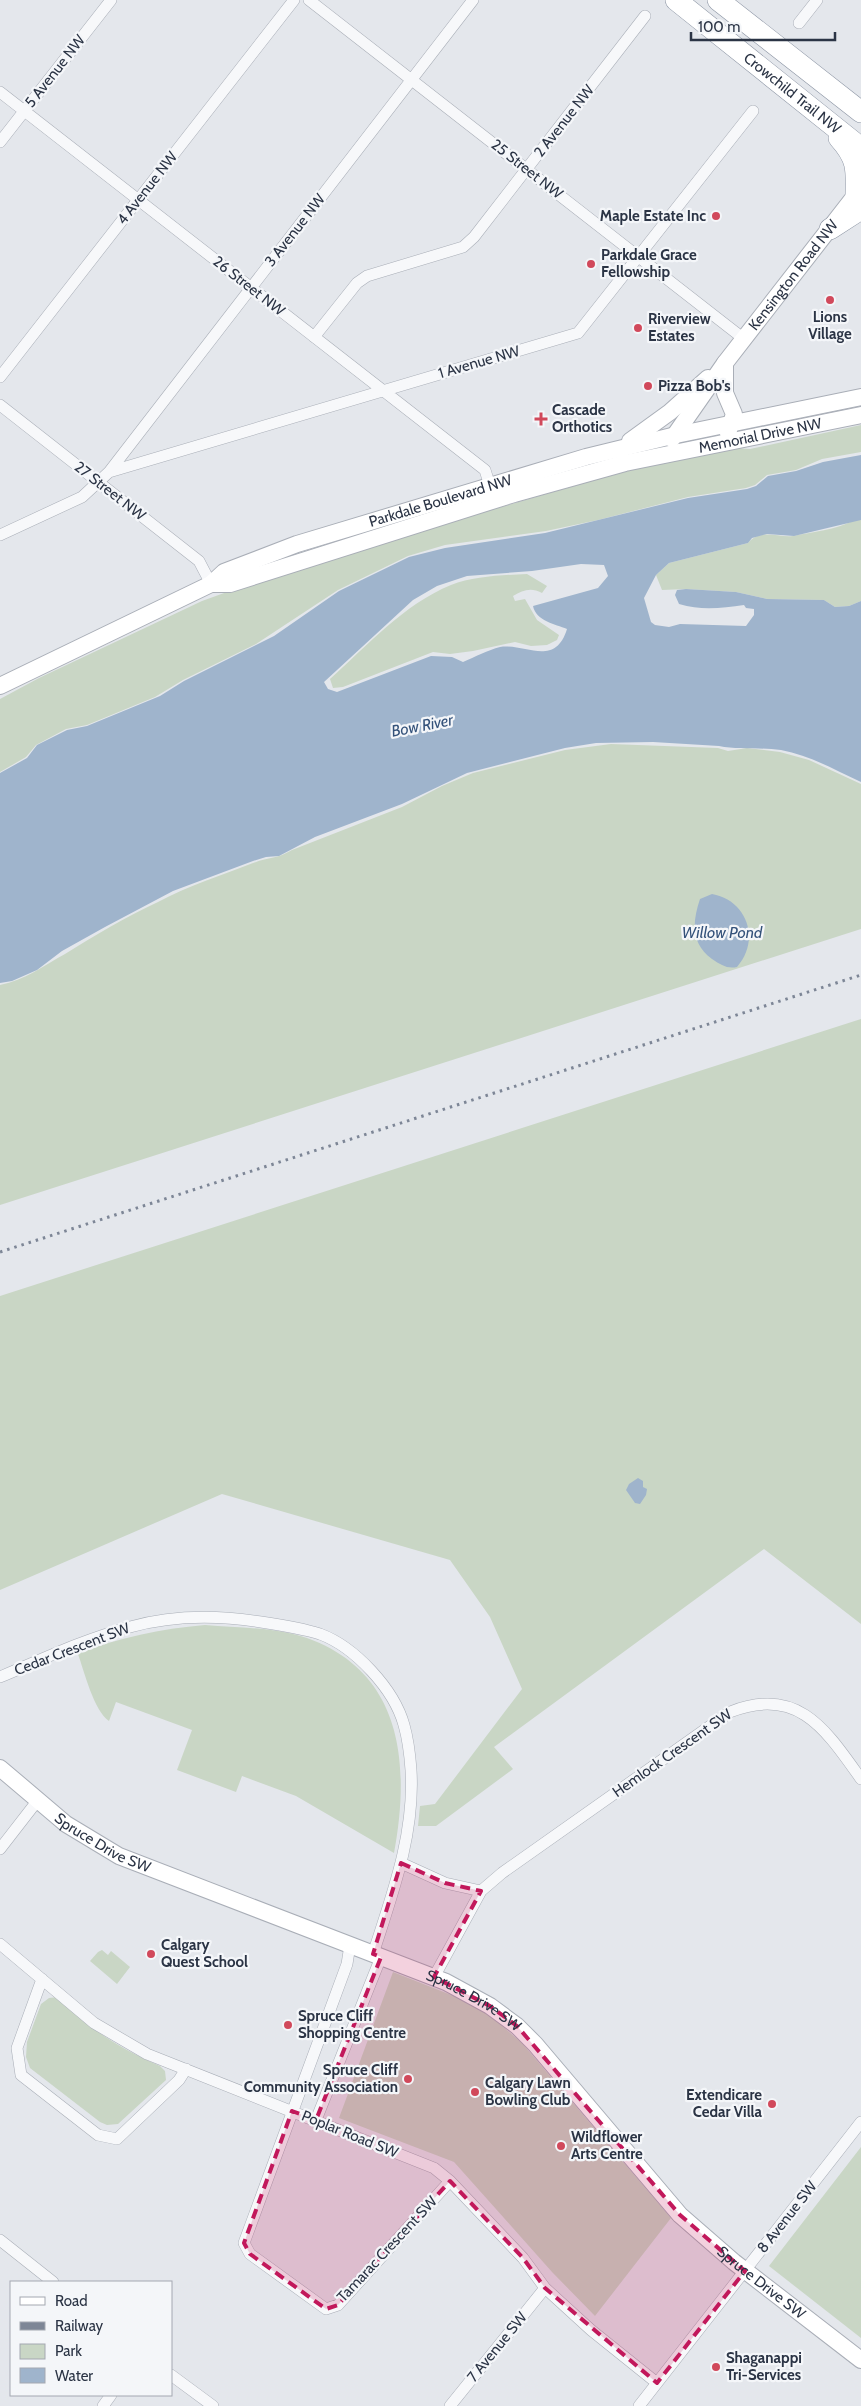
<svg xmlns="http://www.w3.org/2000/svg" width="861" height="2406" font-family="Cabin,sans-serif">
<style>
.green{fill:#c9d6c5}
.water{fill:#9fb4cc;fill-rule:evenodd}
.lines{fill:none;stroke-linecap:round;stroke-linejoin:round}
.street-casing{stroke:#a9aeb7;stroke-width:12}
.secondary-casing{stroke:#a9aeb7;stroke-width:18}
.highway-casing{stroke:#8b94a3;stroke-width:22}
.street{stroke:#f7f8fa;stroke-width:11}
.secondary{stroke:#fff;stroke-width:16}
.highway{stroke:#fff;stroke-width:21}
.rail{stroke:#7d8696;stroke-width:3;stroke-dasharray:2.5 5;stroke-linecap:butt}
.marked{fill:#c2185b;fill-opacity:0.2;stroke:#c2185b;stroke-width:4;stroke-dasharray:10 6;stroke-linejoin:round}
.poi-dot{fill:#d1495b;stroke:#f4f6f9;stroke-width:2}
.labels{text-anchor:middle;stroke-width:4.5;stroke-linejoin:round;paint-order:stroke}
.street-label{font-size:15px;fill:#2b3445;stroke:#f4f6f9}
.poi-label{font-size:15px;font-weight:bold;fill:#2b3445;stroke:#f4f6f9;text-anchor:start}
.water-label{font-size:16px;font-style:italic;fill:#34527a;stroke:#f4f6f9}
</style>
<rect width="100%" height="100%" fill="#e4e7ec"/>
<!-- green -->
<path class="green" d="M861 425V452L822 459 796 470 767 475 755 485 746 488 688 497 598 520 546 531 445 545 408 556 338 590 256 644 183 680 155 697 87 725 66 729 36 745 26 757 0 772V699L39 678 202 601 260 580 401 536 646 465 735 448 750 449Z
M854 520H861V601L849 606 835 607 824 600 767 599 736 592 686 589 662 590 656 575 669 563 748 543C760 528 778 538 793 536 812 532 836 530 854 520Z
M527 574 547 586 542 593C531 587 523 590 513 596L515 601 525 599 537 620 559 635 557 640 547 645 531 646 515 642 473 651 450 654 433 652 343 687 333 688 330 679C367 646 404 604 451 585 474 576 503 575 527 574Z
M611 744 718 748 728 751 747 748 780 752 809 760 861 784V929L0 1205V985C25 980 43 966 65 954 95 935 126 917 158 902 188 886 222 875 253 863 269 857 277 859 292 850L402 807 442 786 473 773 565 750Z
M861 1019V1624L764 1549 494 1747 513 1769 436 1826H418L420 1806 435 1804 522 1689 490 1617 450 1560 222 1494 0 1590V1296Z
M205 1625C239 1628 275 1627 307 1638 404 1673 410 1766 394 1853L296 1796 242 1776 236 1792 177 1770 192 1730 116 1702 109 1721C94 1711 84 1671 78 1654 120 1637 160 1629 205 1625Z
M102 1950 108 1955 111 1951 130 1967 117 1984 90 1961 98 1952Z
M393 1972 464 2000 493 2018 522 2043 671 2218 595 2316 552 2272 454 2162 339 2118Z
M58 1997C93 2031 115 2046 160 2066L165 2071 166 2080 118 2124 107 2125 100 2122 30 2068 26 2057 27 2042 41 2004 49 1998Z
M861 2147V2338L769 2266Z"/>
<!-- water -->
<path class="water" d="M861 455V520L794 536 767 534 752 538 748 543 669 563 656 575 644 598 651 622 655 625 669 627 680 624 746 626 754 615V609L746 608 744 605C722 608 702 611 679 604L675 595 677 590 686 589 736 592 767 599 824 600 835 607 849 606 861 601V782C835 770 809 755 781 750 760 747 738 750 719 746L653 742 596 743 565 748 467 773 402 804 315 837 279 856 266 857 253 861 173 891 105 927 62 951 37 970 12 981 0 983V773L27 758 37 745 67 730 87 726 160 696 184 681 274 636 339 591 409 557 445 548 545 533 688 498 747 489 756 486 768 476 796 471 823 462ZM581 564 604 565 608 576 598 588 533 606C536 621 555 624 567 629 555 668 525 643 500 647 488 650 475 657 463 662L452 657 431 656 337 692 328 689 324 682 413 600 437 586 467 576 532 571Z
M712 894C747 900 761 940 737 967 727 969 721 965 712 959 691 943 692 923 700 899Z
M638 1478 643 1481V1487L647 1489 646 1495 640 1504 635 1503 626 1490 629 1484Z"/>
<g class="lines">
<!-- street casing -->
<g class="street-casing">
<path id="street" d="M309 0 744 339
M799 23 817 0
M0 92 485 470 490 486
M0 142 111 0
M314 337 357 283 367 276 463 247 474 237 645 16
M0 377 294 0
M0 405 199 561 211 584
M109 472 578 333 753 111
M0 535 82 497 109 472 473 0
M0 1677C43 1659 85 1639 130 1627 173 1615 217 1615 261 1622 281 1625 301 1628 320 1634 355 1647 394 1689 404 1725 408 1739 410 1756 411 1770 415 1834 392 1895 373 1954
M0 1849 38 1800
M401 1863 445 1883 481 1891
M0 1944 94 2023 147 2054 434 2168 450 2181 523 2258 545 2288 591 2330 657 2383
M350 1945 347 1964 244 2243 250 2254 326 2309 338 2305 450 2181
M434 1977 481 1891 502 1873 730 1712C798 1685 826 1730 861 1779
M42 1979 17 2048 21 2075 98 2135 117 2139 179 2080 186 2069
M316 2120 381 1957
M0 2240 53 2282
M171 2375 213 2406
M103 2406 111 2395
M450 2406 545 2288
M639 2406 861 2122"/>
</g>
<!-- secondary casing -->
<g class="secondary-casing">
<g id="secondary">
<path d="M725 363V393L734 414 728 433"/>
<path id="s1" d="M672 439 725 363 861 188"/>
<path d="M630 441 670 412 708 378"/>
<path id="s2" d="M211 584H230L514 494 625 463 861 415"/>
<path id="s3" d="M0 686 211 584 224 572 297 544 586 457 676 435 861 397"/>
<path id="s4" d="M0 1768 66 1824 119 1856 446 1982 490 2006 517 2026 535 2044 680 2215 734 2262 861 2360"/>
</g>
</g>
<!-- highway casing -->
<g class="highway-casing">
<g id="highway">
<path id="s5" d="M676 0 861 148"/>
<path d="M718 0 861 112"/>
<path d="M839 138C857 158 857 168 856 195"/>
<path d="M830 229 861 209"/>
</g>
</g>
<!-- street -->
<use href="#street" class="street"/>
<!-- secondary -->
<use href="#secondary" class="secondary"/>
<!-- highway -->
<use href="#highway" class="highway"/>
<!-- rail -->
<path class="rail" d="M0 1252 861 975"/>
</g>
<!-- marked area -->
<path class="marked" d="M401 1863 445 1883 481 1891 434 1977 490 2006 517 2026 680 2215 745 2271 657 2383 545 2288 523 2258 450 2181 338 2305 326 2309 250 2254 244 2243 292 2111 316 2120 381 1957 373 1954Z"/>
<!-- markers -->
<g class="poi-dot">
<circle cx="716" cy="216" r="5"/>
<circle cx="591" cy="264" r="5"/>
<circle cx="830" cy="300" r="5"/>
<circle cx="638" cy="328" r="5"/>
<circle cx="648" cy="386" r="5"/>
<path d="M538.5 411.5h5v5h5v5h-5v5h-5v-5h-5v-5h5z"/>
<circle cx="151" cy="1954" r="5"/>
<circle cx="288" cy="2025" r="5"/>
<circle cx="408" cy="2079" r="5"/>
<circle cx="475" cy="2092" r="5"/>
<circle cx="772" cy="2104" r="5"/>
<circle cx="561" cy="2146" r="5"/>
<circle cx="716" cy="2367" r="5"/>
</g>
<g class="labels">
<!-- street labels -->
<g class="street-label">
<text transform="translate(55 71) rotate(-52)" y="5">5 Avenue NW</text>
<text dy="5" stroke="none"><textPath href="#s5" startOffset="149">Crowchild Trail NW</textPath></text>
<text transform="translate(564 121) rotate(-52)" y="5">2 Avenue NW</text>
<text transform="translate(527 169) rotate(38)" y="5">25 Street NW</text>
<text transform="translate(147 188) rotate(-52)" y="5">4 Avenue NW</text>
<text transform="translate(295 230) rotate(-52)" y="5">3 Avenue NW</text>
<text dy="5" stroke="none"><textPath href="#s1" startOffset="204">Kensington Road NW</textPath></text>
<text transform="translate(249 286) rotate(38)" y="5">26 Street NW</text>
<text transform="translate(479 362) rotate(-16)" y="5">1 Avenue NW</text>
<text dy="5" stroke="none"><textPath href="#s2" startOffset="570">Memorial Drive NW</textPath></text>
<text transform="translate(110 491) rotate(38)" y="5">27 Street NW</text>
<text dy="5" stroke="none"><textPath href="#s3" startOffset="480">Parkdale Boulevard NW</textPath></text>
<text transform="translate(72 1649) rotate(-21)" y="5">Cedar Crescent SW</text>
<text transform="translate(672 1753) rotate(-35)" y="5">Hemlock Crescent SW</text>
<text dy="5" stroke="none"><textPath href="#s4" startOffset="128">Spruce Drive SW</textPath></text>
<text dy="5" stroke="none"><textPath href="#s4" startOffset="532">Spruce Drive SW</textPath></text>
<text transform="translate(350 2134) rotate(22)" y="5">Poplar Road SW</text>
<text transform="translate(787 2217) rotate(-52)" y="5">8 Avenue SW</text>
<text transform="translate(387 2249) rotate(-47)" y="5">Tamarac Crescent SW</text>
<text dy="5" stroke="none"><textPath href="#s4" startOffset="938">Spruce Drive SW</textPath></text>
<text transform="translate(497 2347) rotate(-51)" y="5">7 Avenue SW</text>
</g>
<!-- poi labels -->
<g class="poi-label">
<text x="706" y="221" text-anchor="end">Maple Estate Inc</text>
<text x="601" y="260">Parkdale Grace<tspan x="601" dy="17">Fellowship</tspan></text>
<text x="830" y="322" text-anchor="middle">Lions<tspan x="830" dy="17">Village</tspan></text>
<text x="648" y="324">Riverview<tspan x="648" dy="17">Estates</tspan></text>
<text x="658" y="391">Pizza Bob's</text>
<text x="552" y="415">Cascade<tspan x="552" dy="17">Orthotics</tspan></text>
<text x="161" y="1950">Calgary<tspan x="161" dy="17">Quest School</tspan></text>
<text x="298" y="2021">Spruce Cliff<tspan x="298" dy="17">Shopping Centre</tspan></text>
<text x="398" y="2075" text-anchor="end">Spruce Cliff<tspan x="398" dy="17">Community Association</tspan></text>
<text x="485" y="2088">Calgary Lawn<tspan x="485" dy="17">Bowling Club</tspan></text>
<text x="762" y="2100" text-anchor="end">Extendicare<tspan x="762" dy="17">Cedar Villa</tspan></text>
<text x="571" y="2142">Wildflower<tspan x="571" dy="17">Arts Centre</tspan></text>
<text x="726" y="2363">Shaganappi<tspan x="726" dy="17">Tri-Services</tspan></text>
</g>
<!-- water labels -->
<g class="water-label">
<text transform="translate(422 725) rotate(-11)" y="6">Bow River</text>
<text x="722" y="938">Willow Pond</text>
</g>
</g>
<!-- legend -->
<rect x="10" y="2281" width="162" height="115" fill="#f4f6f9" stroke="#a4a8b1"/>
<rect x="20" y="2297" width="25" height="8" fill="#ffffff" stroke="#a4a8b1"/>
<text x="55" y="2306" font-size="15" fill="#2b3445">Road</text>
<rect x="20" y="2322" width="25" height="8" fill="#7d8696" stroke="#a4a8b1"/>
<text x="55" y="2331" font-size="15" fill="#2b3445">Railway</text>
<rect x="20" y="2344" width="25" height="15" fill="#c9d6c5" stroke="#a4a8b1"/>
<text x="55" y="2356" font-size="15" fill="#2b3445">Park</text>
<rect x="20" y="2368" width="25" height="15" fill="#9fb4cc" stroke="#a4a8b1"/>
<text x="55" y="2381" font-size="15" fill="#2b3445">Water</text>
<!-- scale -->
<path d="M691 32v8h144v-8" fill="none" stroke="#2b3445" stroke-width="2.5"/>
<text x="698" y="32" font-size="15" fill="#2b3445" stroke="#f4f6f9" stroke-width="4" paint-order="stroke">100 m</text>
</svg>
